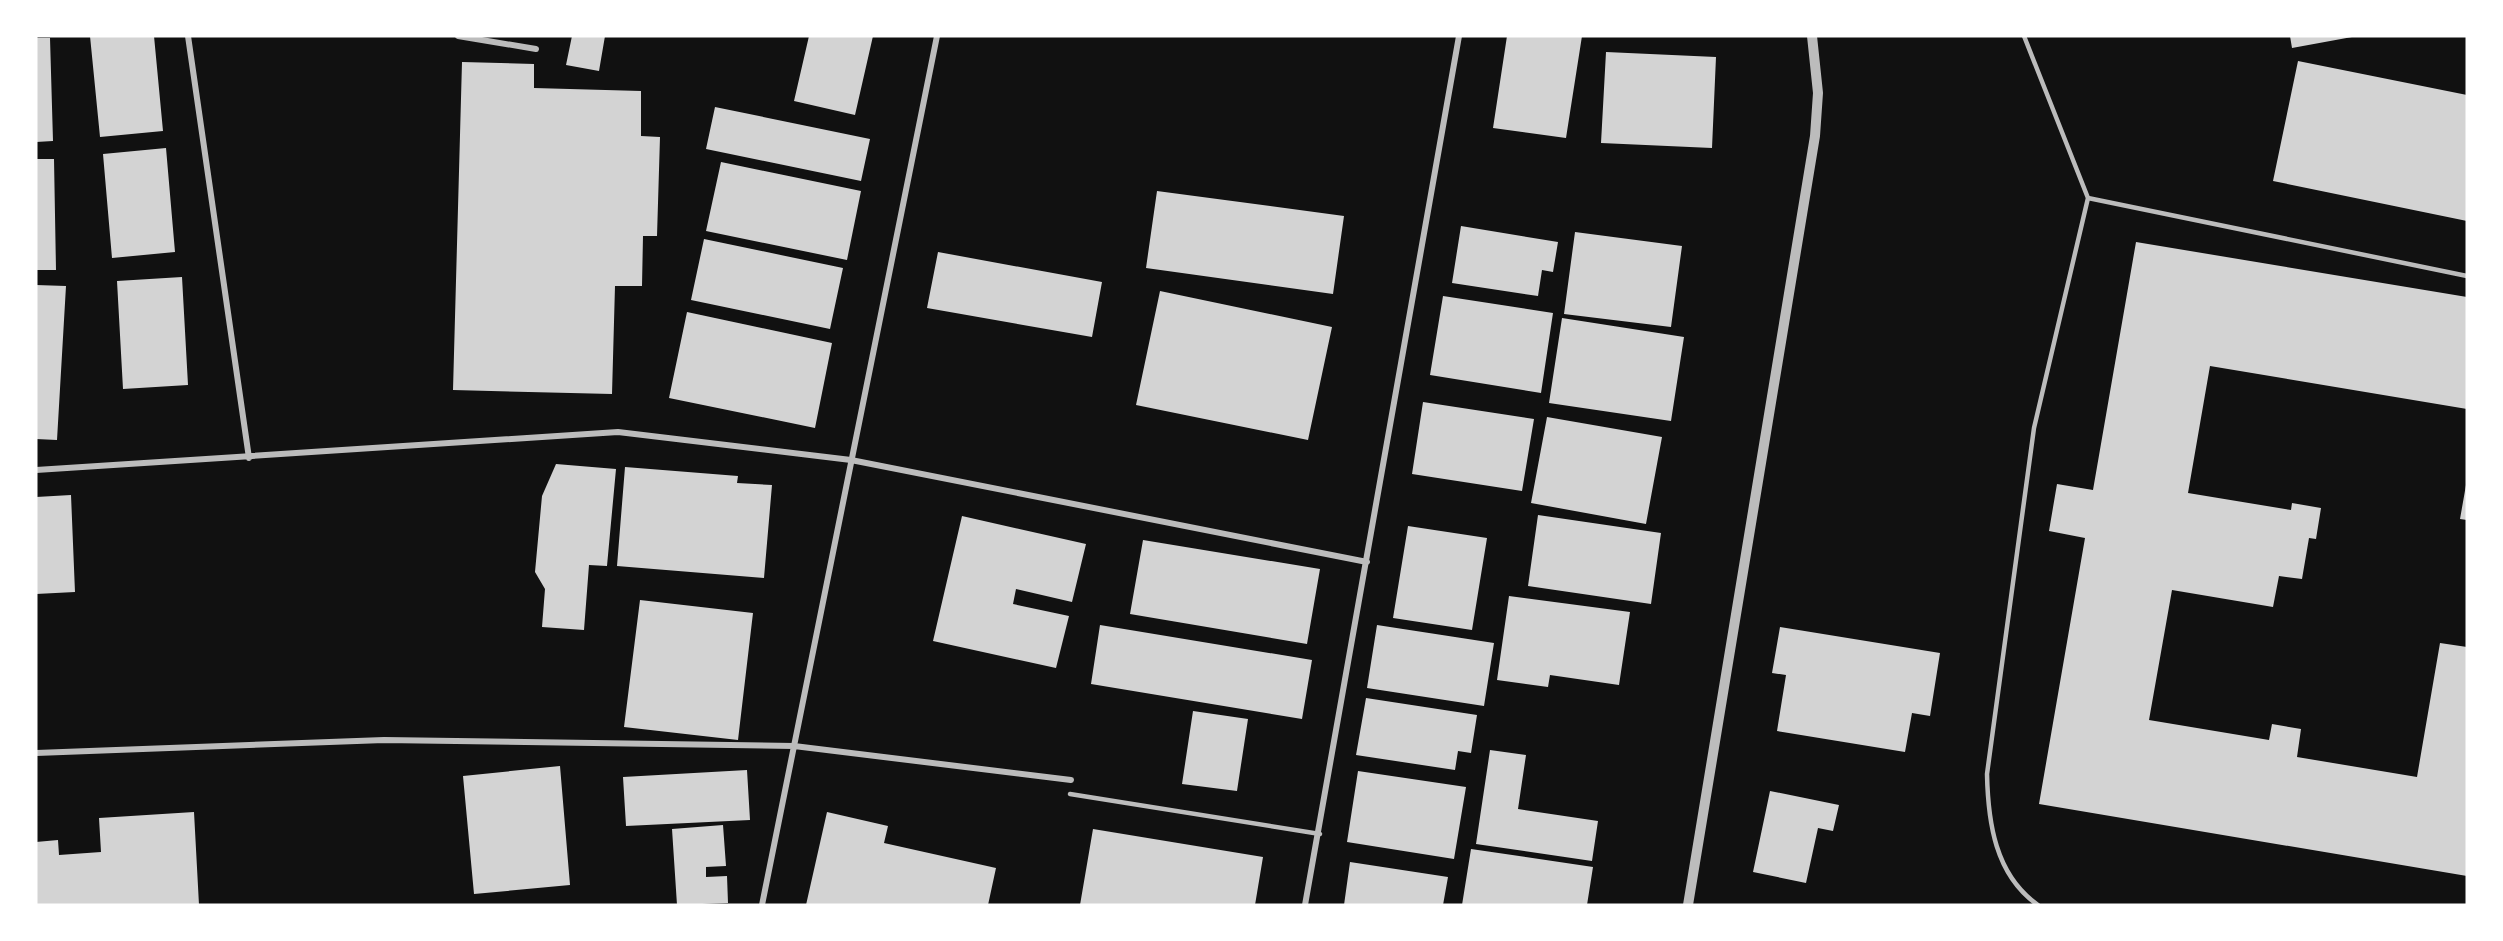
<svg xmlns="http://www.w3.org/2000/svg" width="2503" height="941" font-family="'Roboto Condensed',sans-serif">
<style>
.building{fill:#d3d3d3}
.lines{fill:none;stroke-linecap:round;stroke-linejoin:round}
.service{stroke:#bcbcbc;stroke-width:4.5}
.minor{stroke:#bcbcbc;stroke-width:6}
.tertiary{stroke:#bcbcbc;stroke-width:10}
</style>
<rect width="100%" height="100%" fill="#111"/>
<!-- building -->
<path class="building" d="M90 36H154L163 131 100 137Z
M572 36H605L599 71 566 65Z
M809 36H873L855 115 794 101Z
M1507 36H1582L1566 138 1493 128Z
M2290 36H2352V37L2292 48Z
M36 38H50L53 141 36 142Z
M1606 52 1716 57 1712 148 1601 143Z
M2298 61 2467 95V221L2273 181Z
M462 62 534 64V88L641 91V136L660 137 657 236H643L642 286H615L612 394 453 390Z
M715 107 870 139 861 181 706 149Z
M166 148 175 252 112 258 103 154Z
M36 159H54L56 270H36Z
M721 162 861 191 847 260 706 231Z
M1157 191 1344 216 1333 294 1146 268Z
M1461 226 1558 242 1553 272 1542 270 1538 296 1452 283Z
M1575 232 1682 246 1671 327 1564 314Z
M704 239 843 268 830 329 691 300Z
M2136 242 2467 297V409L2210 366 2188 493 2291 510 2292 503 2321 508 2316 539 2309 538 2302 579 2279 576 2273 607 2172 590 2149 720 2269 740 2272 724 2301 729 2297 757 2417 777 2440 643 2467 647V876L2039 804 2085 538 2049 531 2057 484 2093 490Z
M938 252 1102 282 1092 337 927 308Z
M182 277 188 385 123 389 117 281Z
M36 285 66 286 57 440 36 439Z
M1160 291 1332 327 1308 440 1136 405Z
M1443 296 1553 313 1541 393 1430 375Z
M687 312 832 343 815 428 669 398Z
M1562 318 1684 337 1671 421 1549 403Z
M1423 402 1534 419 1522 491 1412 474Z
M1547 417 1662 437 1646 524 1531 503Z
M556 464 616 469 607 566 589 565 584 630 542 627 545 589 535 572 542 496Z
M625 467 738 476 737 483 772 485 764 578 617 566Z
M2466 485H2467V520L2460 519Z
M71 495 75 592 36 594V497Z
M1538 515 1661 533 1651 604 1528 586Z
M962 516 1086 544 1072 602 1016 589 1013 604 1069 616 1056 668 933 641Z
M1408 526 1487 538 1472 630 1393 618Z
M1143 540 1320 569 1307 644 1130 614Z
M1509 596 1630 612 1619 685 1550 675 1548 687 1497 680Z
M640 600 753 613 738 740 624 727Z
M1100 625 1312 660 1302 719 1091 684Z
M1377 625 1494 643 1484 706 1367 688Z
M1780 627 1940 653 1930 716 1912 713 1905 752 1777 731 1786 675 1772 673Z
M1366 698 1477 715 1471 753 1458 751 1455 770 1356 755Z
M1193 711 1248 719 1237 791 1182 784Z
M1490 750 1526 755 1518 809 1598 821 1592 861 1476 844Z
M560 766 570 885 474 894 463 776Z
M747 770 750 820 626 826 623 777Z
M1358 771 1466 787 1454 859 1347 842Z
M1770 791 1839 805 1833 831 1818 828 1806 883 1753 872Z
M194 812 199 905H36V842L58 840 59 855 101 852 99 818Z
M827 812 888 826 884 843 996 868 988 905H806Z
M723 825 726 866 706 867V877L727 876 728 903 677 905 672 829Z
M1093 829 1263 857 1255 905H1080Z
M1471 849 1593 867 1587 905H1462Z
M1350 862 1448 877 1443 905H1344Z"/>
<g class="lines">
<!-- service -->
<path class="service" d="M2024 36 2088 198 2467 276
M1070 794 1320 834
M2038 905C1995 875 1988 822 1987 774L2034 428 2088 198"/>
<!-- minor -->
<path class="minor" d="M188 36 249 458
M458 36 536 49
M36 470 618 432 851 460 1367 562
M36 753 384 740 794 746 1071 780
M762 905 937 36
M1305 905 1459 36"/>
<!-- tertiary -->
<path class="tertiary" d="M1688 905 1815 136 1818 93 1812 36"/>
</g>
<!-- border -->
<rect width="2503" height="941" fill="none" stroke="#ffffff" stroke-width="75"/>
</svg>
